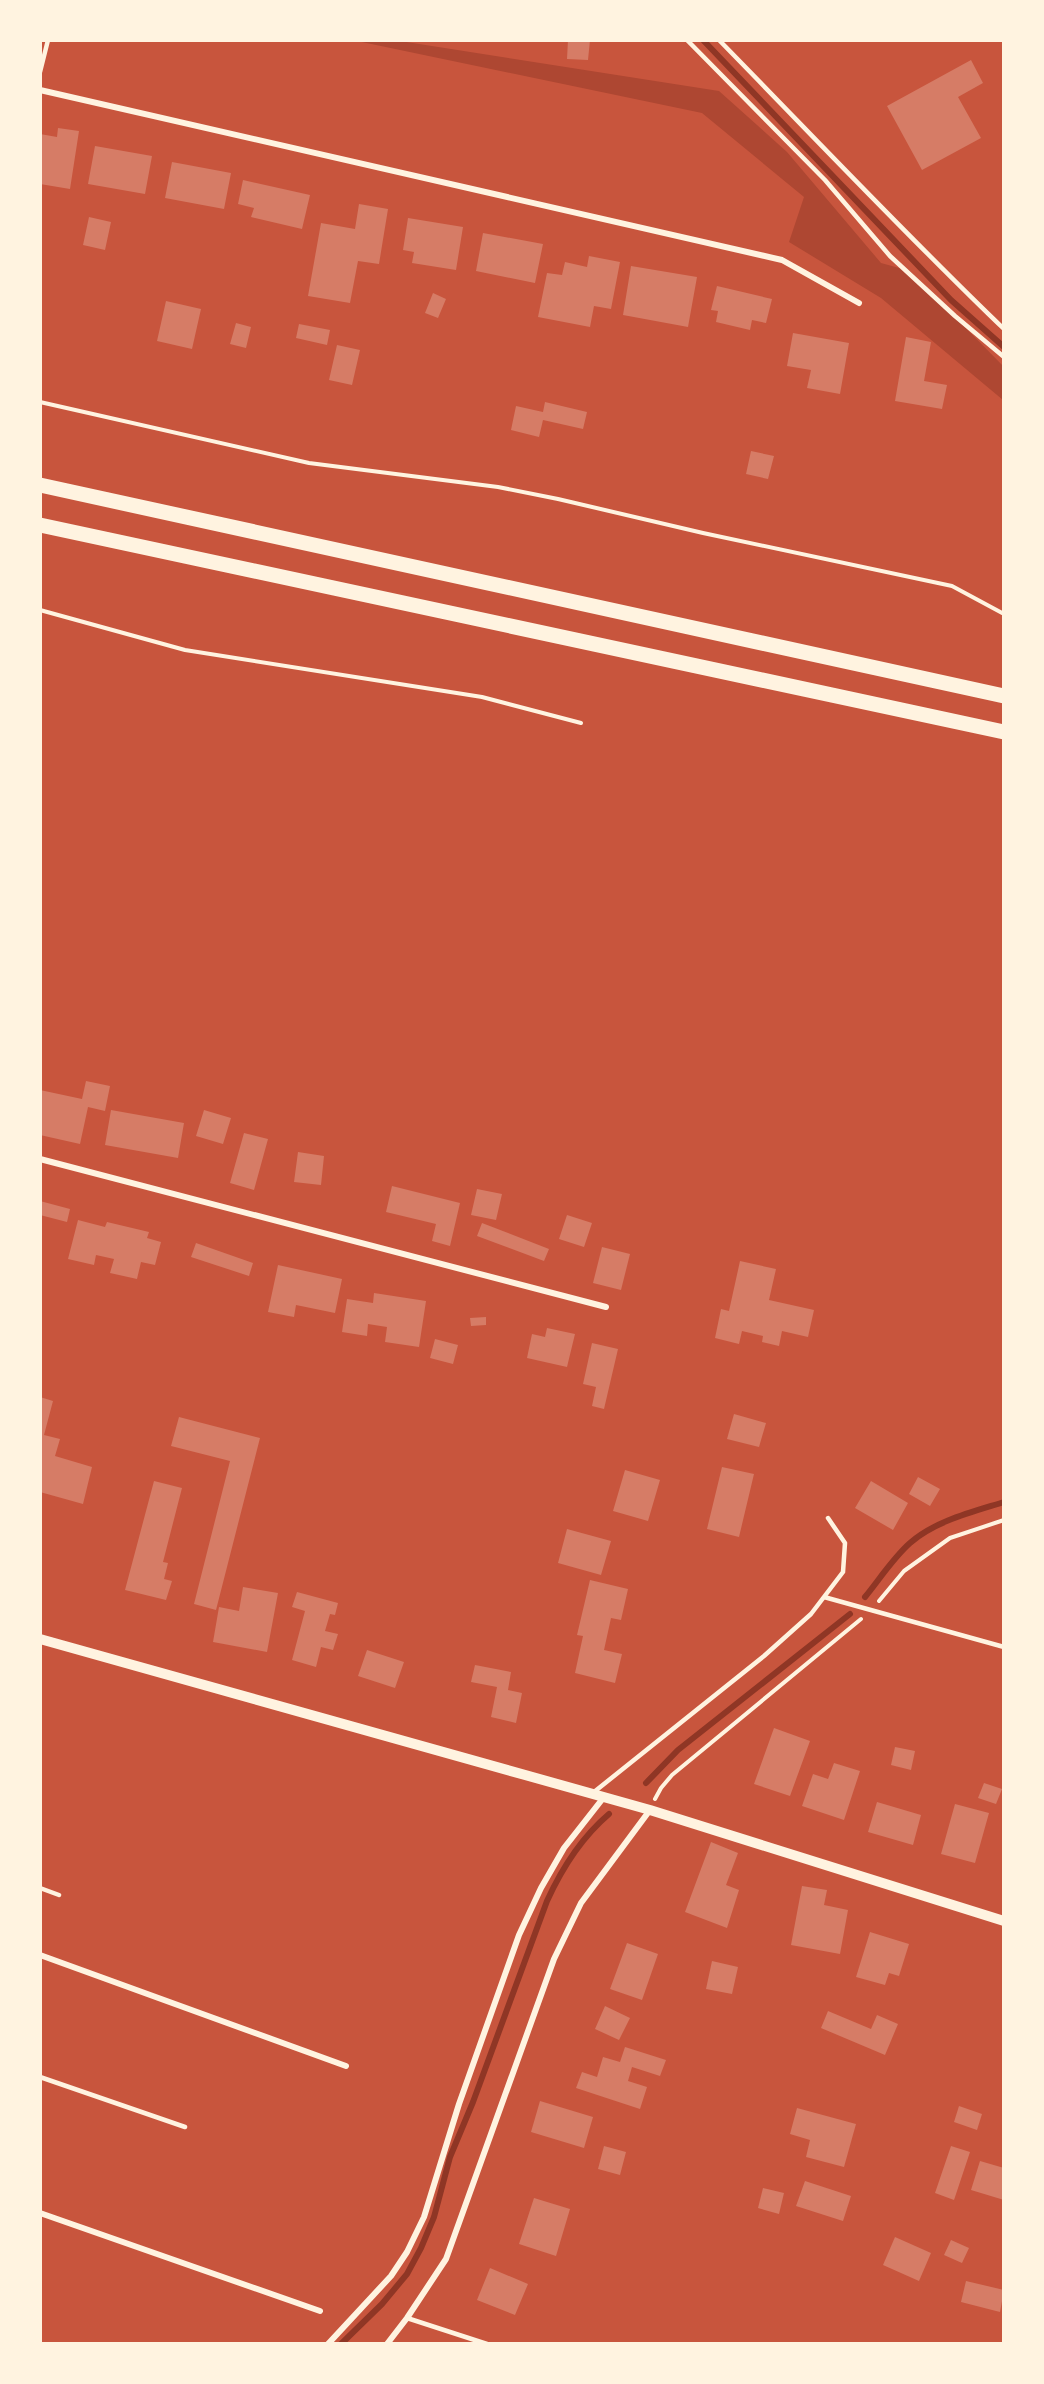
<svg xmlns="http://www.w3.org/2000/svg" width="1044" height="2384" font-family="Cabin,sans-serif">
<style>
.green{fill:#ae4732}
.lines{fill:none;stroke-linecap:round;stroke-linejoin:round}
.stream{stroke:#8f3625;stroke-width:6}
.building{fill:#d67c66}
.path{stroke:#fff3e0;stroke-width:4}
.service{stroke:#fff3e0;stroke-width:4.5}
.minor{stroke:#fff3e0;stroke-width:6}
.tertiary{stroke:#fff3e0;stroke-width:10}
.motorway{stroke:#fff3e0;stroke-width:15}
</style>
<rect width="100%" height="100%" fill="#c8553d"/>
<!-- green -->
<path class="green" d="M357 41H400L719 91 787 152 881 263 910 271 1003 366V400L881 298 789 242 804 197 702 113Z"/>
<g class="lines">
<!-- stream -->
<path class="stream" d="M703 40 951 300 1004 347
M865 1597C879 1580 893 1558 910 1543 935 1521 972 1512 1004 1502
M646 1783 678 1750 850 1614
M341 2344 382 2304 407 2274 421 2248 434 2217 450 2157 473 2102 547 1901C562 1868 582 1837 609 1814"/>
</g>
<!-- building -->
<path class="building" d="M568 40H590L588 60 567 59Z
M971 60 983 83 958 97 981 138 922 170 887 106Z
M58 128 79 131 70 189 40 184V134L57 137Z
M95 146 152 156 145 194 88 184Z
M172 162 231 173 224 209 165 198Z
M243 180 310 195 302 229 251 217 254 208 238 204Z
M359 204 388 209 379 264 358 261 350 303 308 296 321 223 355 229Z
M89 217 111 222 105 250 83 245Z
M408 218 463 227 456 270 412 263 414 252 403 250Z
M483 233 543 244 535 283 476 271Z
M589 256 620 262 611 309 594 306 590 327 538 317 547 273 562 275 565 262 587 267Z
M631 266 697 277 688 327 623 315Z
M717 286 772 299 766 323 752 320 750 330 716 322 718 311 711 310Z
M433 293 446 299 438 318 425 313Z
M166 301 201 309 192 349 157 341Z
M236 323 251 327 246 348 230 344Z
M299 324 330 330 327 345 296 338Z
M793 333 849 343 840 394 807 388 811 370 787 366Z
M906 337 931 342 924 381 947 385 942 409 895 401Z
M337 345 360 350 352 385 329 380Z
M545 402 587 412 583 429 543 420 539 437 511 430 516 406 543 412Z
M751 451 774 456 768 479 746 474Z
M86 1081 110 1086 105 1111 88 1107 80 1144 40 1135V1090L82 1099Z
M111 1110 184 1123 178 1158 105 1145Z
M204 1110 231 1118 223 1144 196 1136Z
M244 1133 268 1139 254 1190 230 1183Z
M298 1152 324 1156 321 1185 294 1182Z
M392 1186 460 1203 450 1246 432 1241 436 1224 386 1212Z
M477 1189 502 1194 496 1220 471 1215Z
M40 1201 70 1209 67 1222 40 1215Z
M567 1215 592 1223 584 1247 559 1239Z
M78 1220 105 1227 107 1222 149 1232 147 1238 161 1242 155 1265 141 1262 137 1279 110 1273 114 1259 96 1255 94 1265 68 1259Z
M482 1223 549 1249 544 1261 477 1236Z
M196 1243 253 1263 249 1276 191 1257Z
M602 1247 630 1254 621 1290 593 1283Z
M740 1261 776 1269 769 1300 814 1310 808 1337 782 1331 779 1346 762 1342 763 1336 742 1331 739 1344 715 1338 721 1309 729 1311Z
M278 1265 342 1279 335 1313 296 1305 294 1317 268 1312Z
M374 1293 426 1301 419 1347 385 1342 387 1327 368 1324 367 1336 342 1332 347 1299 373 1303Z
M486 1317V1325L471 1326 470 1318Z
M547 1328 575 1334 567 1367 527 1358 532 1334 545 1337Z
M435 1339 458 1345 453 1364 430 1358Z
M592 1343 618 1349 604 1409 592 1406 596 1387 583 1384Z
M40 1397 53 1401 44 1435 60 1439 55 1456 92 1467 83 1504 40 1492Z
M734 1414 766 1423 759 1447 727 1439Z
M179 1417 260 1438 216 1610 194 1604 230 1461 171 1446Z
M722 1467 754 1474 739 1537 707 1529Z
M625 1470 660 1480 648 1521 613 1511Z
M918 1477 940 1489 930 1506 909 1494Z
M154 1481 182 1488 163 1562 168 1563 164 1579 172 1581 166 1600 125 1590Z
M871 1481 908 1503 893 1530 855 1508Z
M567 1529 611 1541 601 1575 558 1563Z
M590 1580 628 1589 621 1620 611 1618 604 1650 622 1654 615 1683 575 1673 583 1636 577 1635Z
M243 1587 278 1593 267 1652 213 1642 219 1607 239 1611Z
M297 1592 338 1603 335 1615 330 1614 325 1631 338 1634 333 1650 321 1647 316 1667 292 1660 305 1611 292 1607Z
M367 1650 404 1662 395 1688 358 1676Z
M475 1665 511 1672 508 1690 522 1693 516 1723 491 1717 497 1687 471 1682Z
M774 1728 810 1741 790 1796 754 1784Z
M895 1747 915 1751 911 1770 891 1765Z
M834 1763 860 1771 844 1820 802 1806 813 1774 828 1779Z
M984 1783 1002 1789 996 1804 978 1798Z
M877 1802 921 1815 913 1845 868 1832Z
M955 1804 989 1813 975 1863 941 1854Z
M711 1842 738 1853 726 1885 739 1890 727 1928 685 1912Z
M802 1886 827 1890 824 1905 848 1910 840 1954 791 1945Z
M870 1932 909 1944 899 1976 889 1973 885 1985 856 1977Z
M627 1943 658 1954 642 2000 610 1989Z
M712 1961 738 1967 732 1994 706 1989Z
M605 2006 630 2018 619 2040 595 2029Z
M828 2011 871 2029 877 2015 898 2024 885 2055 821 2028Z
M625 2047 666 2060 660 2076 632 2067 628 2081 647 2087 640 2109 576 2088 582 2072 597 2077 603 2057 620 2062Z
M540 2101 593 2117 584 2148 531 2132Z
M959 2106 982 2114 977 2130 954 2122Z
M797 2108 856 2124 844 2167 806 2157 810 2140 790 2134Z
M604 2146 626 2152 620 2175 598 2169Z
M951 2146 970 2152 954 2200 935 2193Z
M980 2161 1004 2168V2200L971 2190Z
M805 2181 851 2196 843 2221 796 2206Z
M763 2188 784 2193 779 2214 758 2208Z
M534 2198 570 2209 556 2256 519 2244Z
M895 2237 931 2253 919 2281 883 2265Z
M951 2240 969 2248 962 2263 944 2255Z
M490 2268 528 2284 515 2315 477 2300Z
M966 2281 1004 2290 1000 2312 961 2302Z"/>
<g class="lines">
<!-- path -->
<path class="path" d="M40 402 309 463 498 487 558 499 703 533 952 586 1004 614
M40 610 185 650 482 697 581 723
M879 1601 904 1571 950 1538 1004 1520
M655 1799 661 1788 672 1775 861 1619"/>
<!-- service -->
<path class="service" d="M687 40 825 180 890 256 955 316 1004 357
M719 40C814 137 906 235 1004 329
M40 72 48 40
M824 1597 1004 1647
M594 1792 764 1656 811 1614 843 1572 845 1543 828 1518
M40 1888 59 1895
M40 2077 185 2127
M407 2318 487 2344"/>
<!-- minor -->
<path class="minor" d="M40 90 782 260 859 303
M40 1159 606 1307
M40 1955 346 2066
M40 2213 320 2311
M328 2344 391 2276 407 2252 424 2217 459 2104 519 1935 541 1888 564 1848 604 1797
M387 2344 407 2318 446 2259 554 1959 581 1903 650 1810"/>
<!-- tertiary -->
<path class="tertiary" d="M40 1639 650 1810 1004 1921"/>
<!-- motorway -->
<path class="motorway" d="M40 485 1004 696
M40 525 1004 732"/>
</g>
<!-- border -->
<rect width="1044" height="2384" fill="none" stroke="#fff3e0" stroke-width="84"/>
</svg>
